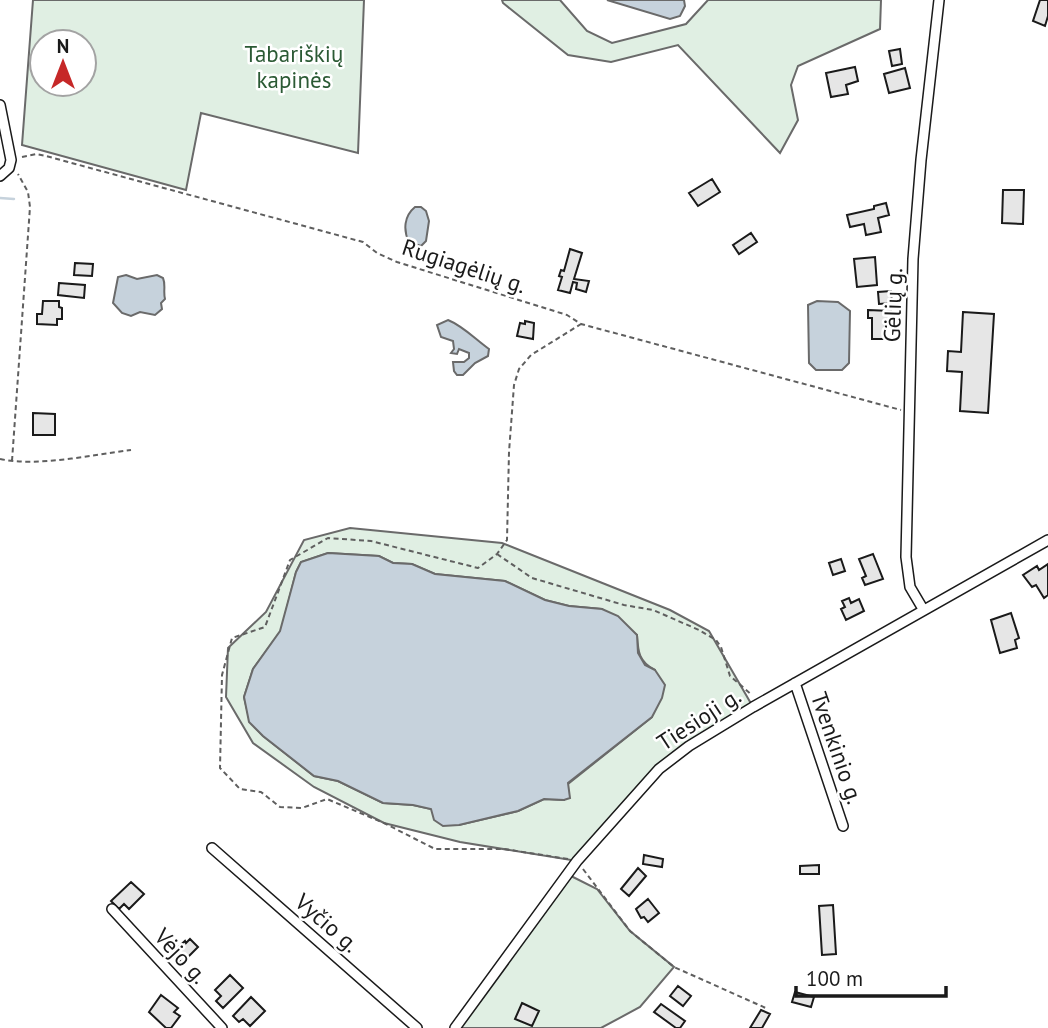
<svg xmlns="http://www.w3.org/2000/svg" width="1048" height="1028" font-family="'PT Sans',sans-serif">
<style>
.green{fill:#e0efe3;stroke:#6a6a6a;stroke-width:2;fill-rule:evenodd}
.water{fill:#c6d2dc;stroke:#6a6a6a;stroke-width:2}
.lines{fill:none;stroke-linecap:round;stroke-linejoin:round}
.stream{stroke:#c6d2dc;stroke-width:2.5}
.building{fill:#e6e6e6;stroke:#1a1a1a;stroke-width:2}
.street-casing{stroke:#1a1a1a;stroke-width:12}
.path{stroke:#5f5f5f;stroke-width:2;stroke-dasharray:5 3.5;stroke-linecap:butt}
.street{stroke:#fff;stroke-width:9}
.labels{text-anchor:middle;stroke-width:5;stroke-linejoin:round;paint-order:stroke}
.park-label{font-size:23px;fill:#2b5a34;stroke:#fff}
.street-label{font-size:23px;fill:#1a1a1a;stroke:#fff}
</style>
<rect width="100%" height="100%" fill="#fff"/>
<!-- green -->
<path class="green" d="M33 0H364L358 153 201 113 186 190 22 145ZM42 42H84V84H42Z
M502 0H560L587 31 612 43 686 24 708 0H881L880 29 798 66 791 85 798 120 780 153 678 45 611 62 568 55 503 3Z
M350 528 502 543 670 610 709 631 753 707 659 769 577 861 460 842 384 823 314 787 253 743 226 697 228 648 266 612 304 540ZM328 553 379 556 393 563 412 564 435 574 505 581 545 600 569 606 602 609 637 635C638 652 639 662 655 670L652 717 568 784 564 800 544 799 518 811 459 825 431 809 413 805 383 803 338 781 314 776 263 736 250 722 244 697 253 669 281 631 296 572 301 562Z
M567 874 597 889 630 931 674 967 640 1007 601 1028H455Z"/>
<!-- water -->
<path class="water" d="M607 0H684L685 6 680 16 670 19Z
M415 207H421L426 211 429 221 426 241 421 246 409 242C403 230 404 216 415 207Z
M126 275 137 279 157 275 163 278C166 285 163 291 165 299L161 303 162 309 155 315 140 312 131 316 122 313 113 303 118 277Z
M817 301 838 302 850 311 849 363 842 370H816L809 363 808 305Z
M448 320C463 326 475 339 489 349L488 356 475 363 463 375H457L454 371 453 362H464L469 358V353L459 349 457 354 451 353 454 349 453 341 441 337 437 325Z
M328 553 379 556 393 563 412 564 435 574 505 581 545 600 569 606 602 609 618 616 637 635 638 653 645 665 655 670 665 685 662 698 652 717 568 783 570 798 564 800 544 799 518 811 459 825 443 826 434 820 431 809 413 805 383 803 338 781 314 776 263 736 249 722 244 697 253 669 280 631 296 572 301 562Z"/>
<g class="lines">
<!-- stream -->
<path class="stream" d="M0 198 14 199"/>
</g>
<!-- building -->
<path class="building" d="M1040 0H1048V16L1045 26 1033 21Z
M900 49 902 64 892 66 889 51Z
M855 67 858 81 846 85 848 94 831 97 826 73Z
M905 68 910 88 889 93 884 74Z
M712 179 720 192 698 206 689 193Z
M1003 190H1024L1023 224 1002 223Z
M886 203 889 215 878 218 881 232 866 235 864 224 850 227 847 215 874 209V206Z
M751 233 757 242 739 254 733 245Z
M570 249 582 253 574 279 589 281 586 292 576 289 577 283 573 282 570 293 558 290 562 277 559 276 561 270 564 271Z
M875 257 877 285 857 287 854 259Z
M75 263 93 264 92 276 74 275Z
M59 283 85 285 84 298 58 295Z
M891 291 892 303 879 304 878 292Z
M43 301H59V307L62 308V319H57V325L37 324V314H42Z
M868 310 891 311 890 322H886V339H872V318H868Z
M963 312 994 314 988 413 960 411 962 372 947 371 948 351 961 352Z
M525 321 534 323 533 339 517 336 520 323 525 324Z
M33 413 55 414V435H33Z
M873 554 883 579 865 585 862 578 866 576 859 559Z
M841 559 845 571 833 575 829 563Z
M1048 564V595L1044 598 1036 585 1032 587 1023 575 1037 566 1039 570Z
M849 598 851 603 859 599 864 611 846 620 841 609 845 607 842 601Z
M1011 613 1019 638 1015 640 1017 648 1000 653 991 620Z
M644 855 663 859 662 867 643 864Z
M819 865V874H800V866Z
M638 868 646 876 629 896 621 889Z
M131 882 144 894 129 909 124 904 119 909 111 901Z
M648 899 659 913 648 922 644 917 641 918 636 909Z
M833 905 836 954 822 955 819 906Z
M190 939 198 947 182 963 172 953 185 941 186 943Z
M230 975 243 988 223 1008 216 1001 221 996 215 990Z
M678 986 691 996 683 1006 670 996Z
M795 992 814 997 811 1007 792 1002Z
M161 995 178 1008 174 1012 180 1016 171 1028H166L149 1012Z
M251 997 265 1011 250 1026 243 1019 239 1022 233 1016Z
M522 1003 539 1011 532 1026 515 1019Z
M661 1004 685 1021 680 1028H676L654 1012Z
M761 1010 770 1014 762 1028H750Z"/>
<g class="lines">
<!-- street casing -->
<g class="street-casing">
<path id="street" d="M0 105 11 160 9 168 0 176
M923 609 910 587 906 557 913 259 921 160 939 0
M795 683 843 826
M212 848 417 1028
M112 909 222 1028
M455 1028 577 861 659 769 689 746 753 707 1048 540"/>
</g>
<!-- path -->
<path class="path" d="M22 157 36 154 46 156 363 242 377 253 397 262 567 315 581 324 901 410
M0 459C39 467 91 455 131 450
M12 461 30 207 28 192 18 174
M497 554 532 578 624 605 653 610 699 630 716 640 721 647 730 676 752 695
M568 859 504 849H435L384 823 327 799 302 808 280 807 261 792 240 789 220 768 222 675 232 638 265 627 290 560 328 538 371 541 478 568 497 554 507 540 509 452 514 385 519 369 531 355 581 324
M583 869 630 931 674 967 768 1009"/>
<!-- street -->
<use href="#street" class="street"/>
</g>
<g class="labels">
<!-- park labels -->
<g class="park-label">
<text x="294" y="62">Tabariškių<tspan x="294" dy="26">kapinės</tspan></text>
</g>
<!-- street labels -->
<g class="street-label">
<text transform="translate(464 266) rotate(18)" y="8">Rugiagėlių g.</text>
<text transform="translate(893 305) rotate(-88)" y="8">Gėlių g.</text>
<text transform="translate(699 719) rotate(-33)" y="8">Tiesioji g.</text>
<text transform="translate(837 748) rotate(71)" y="8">Tvenkinio g.</text>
<text transform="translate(327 923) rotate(41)" y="8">Vyčio g.</text>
<text transform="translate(181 956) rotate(47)" y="8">Vėjo g.</text>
</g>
</g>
<!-- north arrow -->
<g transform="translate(63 63)"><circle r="33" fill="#ffffff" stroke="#a3a3a3" stroke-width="2"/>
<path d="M0-5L12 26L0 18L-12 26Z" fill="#c62828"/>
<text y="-10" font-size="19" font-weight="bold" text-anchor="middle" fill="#1a1a1a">N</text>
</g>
<!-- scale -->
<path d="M796 986v10h150v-10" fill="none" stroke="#1a1a1a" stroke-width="3.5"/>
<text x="806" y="986" font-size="21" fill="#1a1a1a" stroke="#ffffff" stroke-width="5" paint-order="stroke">100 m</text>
</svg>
